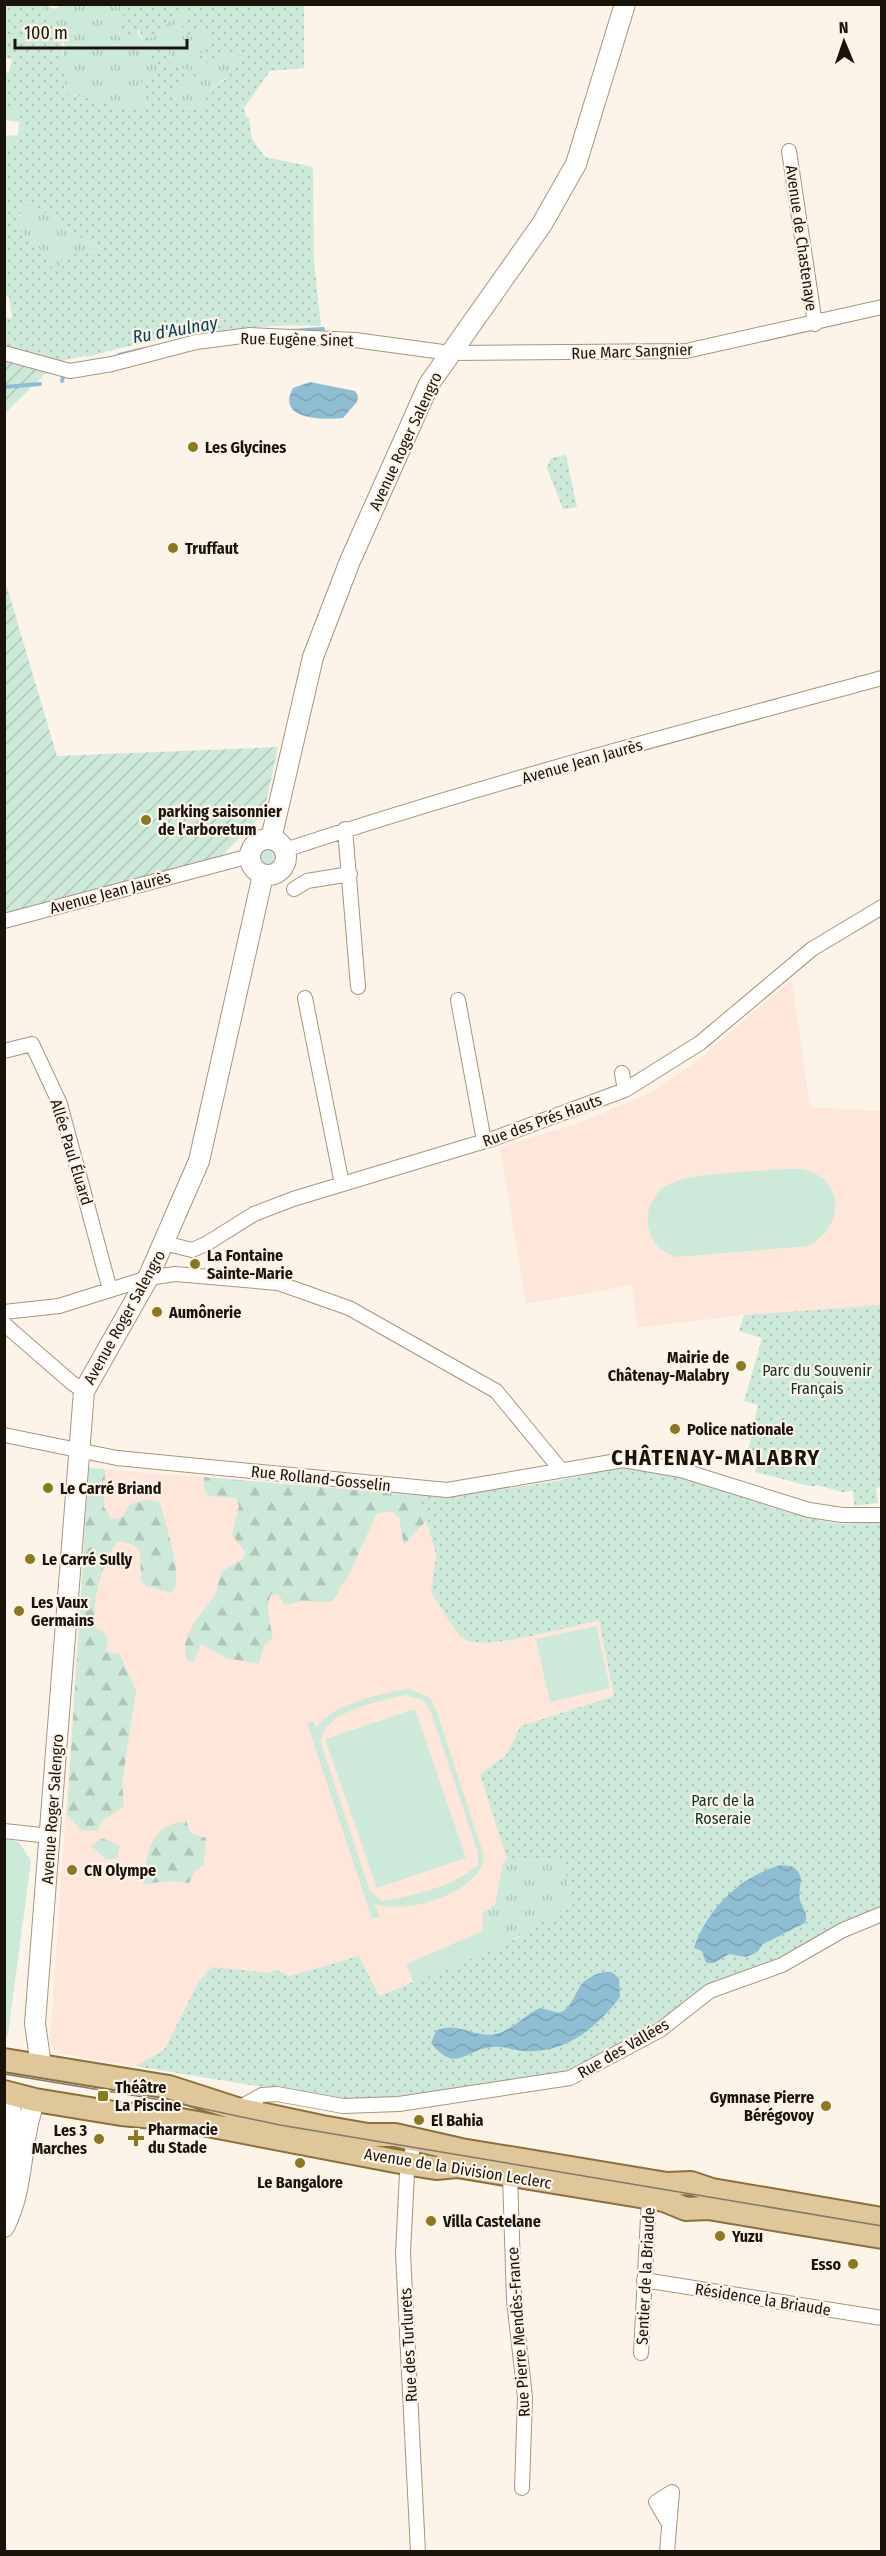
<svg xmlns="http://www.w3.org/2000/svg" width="886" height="2556" font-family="'Fira Sans Condensed',sans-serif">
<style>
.education{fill:#fee6db}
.grass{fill:url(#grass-tufts)}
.forest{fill:url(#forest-firs)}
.park{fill:url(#park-dots);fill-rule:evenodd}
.garden{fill:url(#garden-furrows)}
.pitch{fill:#cde9da;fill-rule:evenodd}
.water{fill:url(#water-waves)}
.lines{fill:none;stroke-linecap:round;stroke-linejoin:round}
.stream{stroke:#8fbed4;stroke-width:4}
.minor-casing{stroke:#a8947c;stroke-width:16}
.secondary-casing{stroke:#a8947c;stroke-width:22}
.primary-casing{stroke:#8c703b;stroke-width:26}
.minor{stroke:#fff;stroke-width:14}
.secondary{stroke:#fff;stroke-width:20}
.primary{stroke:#dfc79a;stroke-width:22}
.tram{stroke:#7f776d;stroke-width:1.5}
.poi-dot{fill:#8b791e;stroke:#fdf4e9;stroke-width:2}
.labels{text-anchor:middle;stroke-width:4.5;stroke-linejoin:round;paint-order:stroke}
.street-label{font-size:16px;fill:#1a1309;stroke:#fdf4e9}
.poi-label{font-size:16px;font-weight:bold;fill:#1a1309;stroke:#fdf4e9;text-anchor:start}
.park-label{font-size:16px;fill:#0e3524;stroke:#fdf4e9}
.water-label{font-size:18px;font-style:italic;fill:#004259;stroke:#fdf4e9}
.district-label{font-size:22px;font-weight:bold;letter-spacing:1.5px;fill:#1a1309;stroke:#fdf4e9}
</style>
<defs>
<pattern id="grass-tufts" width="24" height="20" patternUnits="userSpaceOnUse" patternTransform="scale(1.5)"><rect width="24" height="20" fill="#cde9da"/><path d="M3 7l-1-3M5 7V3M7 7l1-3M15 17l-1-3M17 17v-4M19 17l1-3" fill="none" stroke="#afc7ba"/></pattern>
<pattern id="forest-firs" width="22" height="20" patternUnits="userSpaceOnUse" patternTransform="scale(1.5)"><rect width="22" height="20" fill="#cde9da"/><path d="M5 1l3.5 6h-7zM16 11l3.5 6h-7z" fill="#afc7ba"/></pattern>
<pattern id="park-dots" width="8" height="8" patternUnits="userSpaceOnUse" patternTransform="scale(1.5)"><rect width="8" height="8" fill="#cde9da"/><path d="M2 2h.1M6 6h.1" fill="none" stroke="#afc7ba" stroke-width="1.8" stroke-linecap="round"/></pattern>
<pattern id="garden-furrows" width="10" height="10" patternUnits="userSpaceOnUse" patternTransform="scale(1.5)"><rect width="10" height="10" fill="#cde9da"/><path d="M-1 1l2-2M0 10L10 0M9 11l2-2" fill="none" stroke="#afc7ba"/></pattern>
<pattern id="water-waves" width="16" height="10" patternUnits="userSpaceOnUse" patternTransform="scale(1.5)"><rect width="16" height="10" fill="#8fbed4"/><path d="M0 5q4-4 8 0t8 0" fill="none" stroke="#7ba2b5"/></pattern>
</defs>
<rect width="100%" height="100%" fill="#fdf4e9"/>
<!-- education -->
<path class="education" d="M792 980 810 1107 881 1111V1305L744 1315 637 1328 632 1285 526 1304 500 1147 582 1122 653 1091 698 1060Z
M89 1468 418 1494 436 1554 431 1592 504 1640 599 1621 614 1696 521 1726 507 1859 520 1937 378 1996 359 1956 289 1976 275 1969 272 1973 182 2016 164 2050 135 2066 57 2053 50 2043Z"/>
<!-- grass -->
<path class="grass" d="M44 5 55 9 60 5H129L125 7 144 44 177 14H187L210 38 207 49 199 56 207 63 222 55H242L241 66 201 97 204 110 181 108 172 94 176 84 196 76 161 67 146 105 132 110 64 92 66 72 61 62 65 45 44 13Z
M5 107 16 108 24 127 16 144 5 150V136L18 135 19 122 5 120Z
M33 203 36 210C52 213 56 221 68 230 81 239 96 244 109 255L85 251 58 267H50L43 253 13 224 21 215 20 206Z
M256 857a12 12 0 1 1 24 0a12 12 0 1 1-24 0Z
M507 1859 565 1860 572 1906 506 1943 499 1925 483 1931 482 1914 495 1904 503 1863Z"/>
<!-- forest -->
<path class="forest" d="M623 1467 826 1522 426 1521 404 1545 399 1517 391 1511 376 1514 350 1573 332 1601C321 1604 309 1599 298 1602 292 1603 290 1605 284 1604L279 1595 271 1594C265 1606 270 1624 273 1637L264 1645 259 1664 226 1658 201 1644 194 1662 188 1661C176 1634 204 1615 215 1594 218 1588 219 1579 221 1572L242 1559 246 1553 232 1535 239 1506 236 1498 209 1496 204 1490V1477L445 1498 558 1481Z
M89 1468 105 1469 104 1507 111 1519 123 1517 129 1505C141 1501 148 1498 160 1502 164 1522 186 1580 171 1593L146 1586 141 1580 140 1551 132 1544 118 1541C100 1565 94 1597 94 1626L108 1637 106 1652 120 1654 136 1691 122 1783 124 1806 101 1822 98 1831 81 1830 67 1815Z
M186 1821 191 1833 206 1838 204 1864 195 1872 189 1883 170 1881 144 1884 142 1879C150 1849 150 1825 186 1821Z
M101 1838 120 1845 117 1858 107 1860 91 1846Z"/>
<!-- park -->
<path class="park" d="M129 4 304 5V68L270 71 244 108 246 117 249 118 252 139 265 157 313 167 314 262 321 326C244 323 160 336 87 357L84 356 56 362 5 348V317L12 319 9 296 5 295V150L16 144 24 127 16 108 5 107 4 74 9 72 12 59 5 57V5H44V13C61 24 65 42 61 62L66 72 64 92 132 110 146 105 150 94 142 89 141 80 149 75 157 76 161 67 148 55 154 47 169 49 171 66 194 71 196 76 176 84 172 94 181 108 203 110 201 97 227 78 231 69 241 66 242 55H222L207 63 200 61 199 56 207 49 210 38 203 30 197 34H187L182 25 187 14H177L144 44 139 30 129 37H118L125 7ZM33 204 36 210C52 213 56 221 68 230 81 239 96 243 108 255L85 251 66 254 58 266 50 267 43 253 13 224 21 214 20 206Z
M566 455 577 507 563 509 547 468 551 458Z
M881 1305 882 1487 876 1488 878 1503 854 1506 853 1491 842 1492 817 1485 813 1487 755 1472 756 1462 746 1460 758 1405 744 1401 762 1338 739 1331 744 1315Z
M623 1467 684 1477 807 1519 843 1524 881 1520 880 1909 836 1926 762 1968 725 1977 658 2026 561 2078 372 2101 329 2098 135 2066 164 2050 199 1981 212 1967 271 1973 275 1969 289 1976 359 1956 379 1996 520 1937 519 1934 572 1906 564 1860 507 1859 480 1774 506 1755 521 1726 614 1696 599 1621C574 1624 480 1654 463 1638 450 1626 441 1606 431 1592L436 1554 418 1494 445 1498 558 1481Z"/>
<!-- garden -->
<path class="garden" d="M5 360 49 370 5 413Z
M4 577 57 756 278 747 264 812 222 856 5 915Z"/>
<!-- pitch -->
<path class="pitch" d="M787 1169C840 1165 853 1221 808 1246L675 1257C660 1250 649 1241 648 1223 646 1206 656 1190 672 1183 690 1173 762 1171 787 1169Z
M596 1626 610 1688 550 1702 536 1639Z
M410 1689 430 1698 437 1712 484 1856C482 1893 405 1915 375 1904L379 1917 372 1919 307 1723 314 1721 316 1728C330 1705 384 1692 410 1689ZM405 1695 422 1699 430 1710 478 1853V1865C450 1888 418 1894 382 1901L370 1891 321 1743C321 1712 379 1701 405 1695Z
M415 1709 466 1858 377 1888 325 1739Z
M5 1839 19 1842 31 1861 8 2034 5 2041Z
M499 1924 507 1944 414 1983 406 1964Z"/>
<!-- water -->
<path class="water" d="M310 382 355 391 358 396 357 402 343 418C324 420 275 420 293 388Z
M780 1865 791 1866C808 1875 797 1886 800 1900 802 1909 809 1913 805 1923L763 1944 757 1952 746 1957 729 1954 714 1963H706L702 1951 694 1948C707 1909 740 1877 780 1865Z
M604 1972H611L619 1978 620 1997C597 2027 566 2054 524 2051 513 2050 503 2046 492 2047 464 2050 456 2074 431 2043L436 2031C456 2020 476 2039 496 2034 514 2029 524 2015 540 2008L560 2013C582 2001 569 1981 604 1972Z"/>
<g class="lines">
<!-- stream -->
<path class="stream" d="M291 331 323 329
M119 355 144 349
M62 381 63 377
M4 387 40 384"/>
<!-- minor casing -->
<g class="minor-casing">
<path id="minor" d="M789 151 815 324
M4 353 70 371 112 364 196 342 250 335 355 340 450 353 686 351 882 307
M345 829 358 987
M285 850C481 785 682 732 882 678
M294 889 307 881 350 874
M4 921 250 856
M305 998 342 1184
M458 1000 484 1141
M4 1051 32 1044 60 1104 110 1290
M622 1073 625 1090
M164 1243 192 1250 206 1244 254 1214 293 1199 495 1138 625 1090 700 1043 812 949 882 907
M4 1312 59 1306 148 1278 175 1274 278 1283 349 1308 496 1391 561 1470
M4 1324 72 1383 84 1391
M4 1435 117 1458 447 1490 623 1460 681 1470 809 1510 842 1515H882
M4 1831 50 1836
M237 2109 262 2095 277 2094 343 2106 399 2104 570 2078 660 2030 710 1991 782 1965 843 1930 882 1914
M415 2139 407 2173 403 2253 418 2552
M510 2176 514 2300 525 2397 522 2488
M644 2280 882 2318
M641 2353 649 2198
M667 2552 672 2492 656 2502 669 2524"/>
</g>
<!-- secondary casing -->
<g class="secondary-casing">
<path id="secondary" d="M250 857a18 18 0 1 1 36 0a18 18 0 1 1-36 0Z
M271 839 313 657 350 561 429 384 542 224 576 164 625 4
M41 2066 35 2023 84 1391 148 1278 199 1161 263 875
M4 2186 12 2094
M4 2227C25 2187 19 2141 35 2100"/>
</g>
<!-- primary casing -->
<g class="primary-casing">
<path id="primary" d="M4 2060 169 2087 237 2109 322 2127 368 2135H395L461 2150 667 2184 691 2183 712 2190 882 2219
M4 2092 35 2100 121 2114 176 2119 411 2164 436 2168 457 2166 664 2200 686 2209 708 2208 882 2237"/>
</g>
<!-- minor -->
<use href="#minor" class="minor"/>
<!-- secondary -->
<use href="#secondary" class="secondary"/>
<!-- primary -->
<use href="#primary" class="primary"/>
<!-- tram -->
<path class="tram" d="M4 2074 167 2101 280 2125 882 2226"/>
</g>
<!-- markers -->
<g class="poi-dot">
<circle cx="193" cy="447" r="6"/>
<circle cx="173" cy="548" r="6"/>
<circle cx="146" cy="820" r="6"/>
<circle cx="195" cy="1264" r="6"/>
<circle cx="157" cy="1312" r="6"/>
<circle cx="741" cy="1366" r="6"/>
<circle cx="675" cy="1429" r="6"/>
<circle cx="48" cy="1488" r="6"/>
<circle cx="30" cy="1559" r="6"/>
<circle cx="19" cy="1611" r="6"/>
<circle cx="72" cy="1870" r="6"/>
<rect x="97" y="2090" width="12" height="12" rx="3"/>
<circle cx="826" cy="2106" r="6"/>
<circle cx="419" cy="2120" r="6"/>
<path d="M133 2129h6v6h6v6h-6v6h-6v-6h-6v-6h6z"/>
<circle cx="99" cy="2139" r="6"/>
<circle cx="300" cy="2163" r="6"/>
<circle cx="431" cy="2221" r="6"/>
<circle cx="720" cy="2236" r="6"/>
<circle cx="853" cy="2264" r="6"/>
</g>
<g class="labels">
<!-- street labels -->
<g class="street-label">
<text transform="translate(802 238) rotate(82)" y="6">Avenue de Chastenaye</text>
<text transform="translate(297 339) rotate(1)" y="6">Rue Eugène Sinet</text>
<text transform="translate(632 351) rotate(-2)" y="6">Rue Marc Sangnier</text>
<text transform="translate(405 441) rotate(-65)" y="6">Avenue Roger Salengro</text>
<text transform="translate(582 761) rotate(-16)" y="6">Avenue Jean Jaurès</text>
<text transform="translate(110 892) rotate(-15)" y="6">Avenue Jean Jaurès</text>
<text transform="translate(542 1120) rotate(-20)" y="6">Rue des Prés Hauts</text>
<text transform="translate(72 1152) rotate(73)" y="6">Allée Paul Éluard</text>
<text transform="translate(124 1317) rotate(-61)" y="6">Avenue Roger Salengro</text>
<text transform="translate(321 1478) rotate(6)" y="6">Rue Rolland-Gosselin</text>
<text transform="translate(52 1809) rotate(-86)" y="6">Avenue Roger Salengro</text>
<text transform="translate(623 2048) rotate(-30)" y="6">Rue des Vallées</text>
<text transform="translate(458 2168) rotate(9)" y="6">Avenue de la Division Leclerc</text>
<text transform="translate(645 2276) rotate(-87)" y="6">Sentier de la Briaude</text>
<text transform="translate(763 2299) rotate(9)" y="6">Résidence la Briaude</text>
<text transform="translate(518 2332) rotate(-94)" y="6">Rue Pierre Mendès-France</text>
<text transform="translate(408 2345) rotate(-93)" y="6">Rue des Turlurets</text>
</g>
<!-- poi labels -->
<g class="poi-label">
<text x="205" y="453">Les Glycines</text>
<text x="185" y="554">Truffaut</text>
<text x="158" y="817">parking saisonnier<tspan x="158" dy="18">de l'arboretum</tspan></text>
<text x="207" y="1261">La Fontaine<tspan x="207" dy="18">Sainte-Marie</tspan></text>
<text x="169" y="1318">Aumônerie</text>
<text x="729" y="1363" text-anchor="end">Mairie de<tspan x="729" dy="18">Châtenay-Malabry</tspan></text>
<text x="687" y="1435">Police nationale</text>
<text x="60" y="1494">Le Carré Briand</text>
<text x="42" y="1565">Le Carré Sully</text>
<text x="31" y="1608">Les Vaux<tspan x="31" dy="18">Germains</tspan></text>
<text x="84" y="1876">CN Olympe</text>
<text x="115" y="2093">Théâtre<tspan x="115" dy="18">La Piscine</tspan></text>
<text x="814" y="2103" text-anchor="end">Gymnase Pierre<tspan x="814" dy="18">Bérégovoy</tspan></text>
<text x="431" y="2126">El Bahia</text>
<text x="148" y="2135">Pharmacie<tspan x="148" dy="18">du Stade</tspan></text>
<text x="87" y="2136" text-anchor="end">Les 3<tspan x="87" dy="18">Marches</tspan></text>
<text x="300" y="2188" text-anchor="middle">Le Bangalore</text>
<text x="443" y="2227">Villa Castelane</text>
<text x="732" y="2242">Yuzu</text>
<text x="841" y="2270" text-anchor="end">Esso</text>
</g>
<!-- park labels -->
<g class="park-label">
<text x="817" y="1376">Parc du Souvenir<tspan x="817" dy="18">Français</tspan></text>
<text x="723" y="1806">Parc de la<tspan x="723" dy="18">Roseraie</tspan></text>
</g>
<!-- water labels -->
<g class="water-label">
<text transform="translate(175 330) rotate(-10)" y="6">Ru d'Aulnay</text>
</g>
<!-- district labels -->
<g class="district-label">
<text x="716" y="1465">CHÂTENAY-MALABRY</text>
</g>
</g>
<!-- border -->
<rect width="886" height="2556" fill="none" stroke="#1a1309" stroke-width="12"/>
<!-- north arrow -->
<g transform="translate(844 42) rotate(358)" stroke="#fdf4e9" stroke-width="4.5" paint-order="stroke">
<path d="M0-4.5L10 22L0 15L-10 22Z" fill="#1a1309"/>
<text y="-9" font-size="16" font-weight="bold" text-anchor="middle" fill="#1a1309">N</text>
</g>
<!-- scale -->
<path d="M15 39v9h172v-9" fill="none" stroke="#1a1309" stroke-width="3"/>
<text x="24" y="39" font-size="18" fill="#1a1309" stroke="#fdf4e9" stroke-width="4.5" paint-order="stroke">100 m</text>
</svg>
